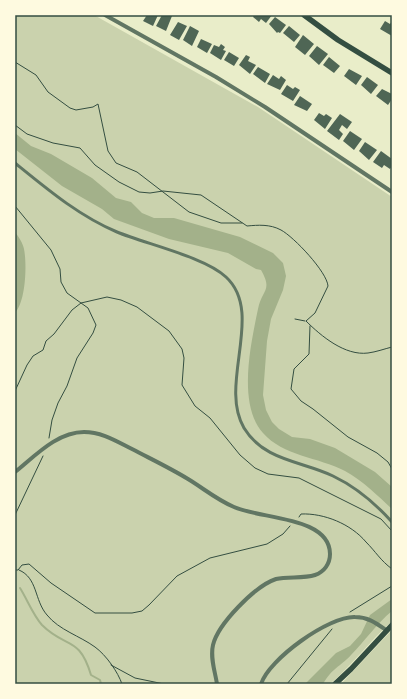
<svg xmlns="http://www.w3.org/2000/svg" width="407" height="699" font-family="Jost,sans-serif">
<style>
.green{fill:#cad2ad}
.water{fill:#a3b18a}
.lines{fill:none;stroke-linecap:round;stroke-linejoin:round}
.stream{stroke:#a3b18a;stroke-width:2}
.building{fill:#4f6655}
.path{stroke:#344e41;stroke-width:1}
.pedestrian{stroke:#617663;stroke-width:3}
.minor{stroke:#617663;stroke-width:4}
.secondary{stroke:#344e41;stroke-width:5.5}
.neatline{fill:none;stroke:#344e41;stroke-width:1.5}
</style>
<rect width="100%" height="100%" fill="#e9edc9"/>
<!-- green -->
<path class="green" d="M15 15H94L258 107 392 197V621C370 641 352 665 330 684H15Z
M392 630V684H341Z"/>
<!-- water -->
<path class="water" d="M15 133 31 146 51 154 92 178 116 198 131 202 142 213 154 218H174L240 237 273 253 283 263 286 276 283 290 271 319 267 341 263 395 266 410 272 422 279 429 292 437 310 439 335 448 375 472 392 487V509C378 496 362 480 345 471 318 457 283 456 263 433 237 404 251 343 258 309 262 289 273 291 261 270L256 269 228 253 169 239 114 219 102 209 62 186 15 149Z
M15 232C18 236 23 243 24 249 27 264 26 301 15 313Z
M392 599V611C376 624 365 641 351 655 340 667 332 668 323 684H305L336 653 350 646 361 634 370 615Z"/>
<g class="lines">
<!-- stream -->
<path class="stream" d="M20 588C27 599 33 615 42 625 66 649 79 635 91 675L100 680 101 684"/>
</g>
<!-- building -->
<path class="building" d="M147 15H158L153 26 143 21Z
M162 15 172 16 166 31 156 26Z
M254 15H272L266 23 261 19 259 22 253 17Z
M275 17 286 25 280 33 278 32 277 33 269 24Z
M385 21 390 24 392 21V36L380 29Z
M178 22 187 26 179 40 170 35Z
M190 26 199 31 192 46 183 40Z
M289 26 300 35 294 42 283 33Z
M303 35 314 44 305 55 295 47Z
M201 39 212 44 207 53 197 47Z
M221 44 225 47 223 50 226 51 221 60 210 53 214 45 219 47Z
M317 46 328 54 319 65 309 56Z
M229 52 239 58 234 66 224 60Z
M246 55 250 57 248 61 256 65 250 74 239 65Z
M329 57 340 66 334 73 323 65Z
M258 67 270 74 265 83 253 74Z
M349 69 362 76 356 85 344 76Z
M273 75 279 79 281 76 286 80 280 90 267 84Z
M367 77 378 85 371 94 361 85Z
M287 85 293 89 295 87 300 90 293 101 281 94Z
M382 89 392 94V99L388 105 376 96Z
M300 96 312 104 307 111 294 105Z
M319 113 324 116 326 114 332 118 325 129 314 120Z
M340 114 352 122 347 129 342 125 339 130 343 134 339 140 327 131Z
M350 131 362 139 354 150 343 141Z
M365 142 377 150 369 160 359 151Z
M381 151 392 159V166L390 169 384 165 382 168 373 162Z"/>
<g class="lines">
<!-- path -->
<path class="path" d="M15 62 36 75 48 92 70 108 76 110 93 107 98 104 108 151 116 163 137 172 189 212 221 223H242
M15 125 27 134 53 143 80 148 95 165 119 182 139 192 150 193 163 191 201 195 247 226C258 225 270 224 281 230 294 237 327 272 328 286L315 313 306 321C321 336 345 356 368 353 376 352 384 349 392 347
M15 206 51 250 60 269 61 282 67 293 88 308 96 325 93 333 77 358 67 386 58 403 52 420 49 438
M295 319 305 321
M310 326 309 354 294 369 291 389 301 401 313 409 348 437 377 453 388 462 392 469
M15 391 27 365 33 356 43 350 46 341 54 334 72 310 81 303 107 297 121 300 137 307 169 331 182 349 184 358 182 385 195 406 210 418 240 455 255 468 268 474 299 478 381 519 392 531
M15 515 43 456
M299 517 301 514C324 513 351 524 366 542 376 552 380 560 392 569
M15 570H18L22 565 29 564 51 583 95 613H132L142 611 149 605 177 576 210 558 267 544 283 534 290 526
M19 570C38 578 34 600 47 615 59 630 80 636 95 647 106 655 118 672 122 684
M350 612 392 586
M111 665 135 678 164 684H178
M287 684 332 629"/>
<!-- pedestrian -->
<path class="pedestrian" d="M15 163C47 189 79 216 117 232 146 244 205 257 226 277 265 313 218 384 244 428 264 461 302 461 333 476 356 487 375 503 392 522"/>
<!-- minor -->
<path class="minor" d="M105 15 216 77 265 107 392 192
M15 472C35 456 57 432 84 432 102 432 116 441 132 449 151 459 170 468 188 479 203 488 217 500 234 507 259 519 330 516 330 554 330 564 324 572 315 575 303 579 288 576 276 579 255 586 218 624 213 645 210 658 215 671 217 684
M261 684C269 659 329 616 355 617 368 617 376 623 386 630"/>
<!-- secondary -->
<path class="secondary" d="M304 15 338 40 392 73
M335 684 351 669 392 625"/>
</g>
<!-- border -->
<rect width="407" height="699" fill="none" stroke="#fefae0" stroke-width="32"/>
<rect x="16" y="16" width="375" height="667" class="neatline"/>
</svg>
